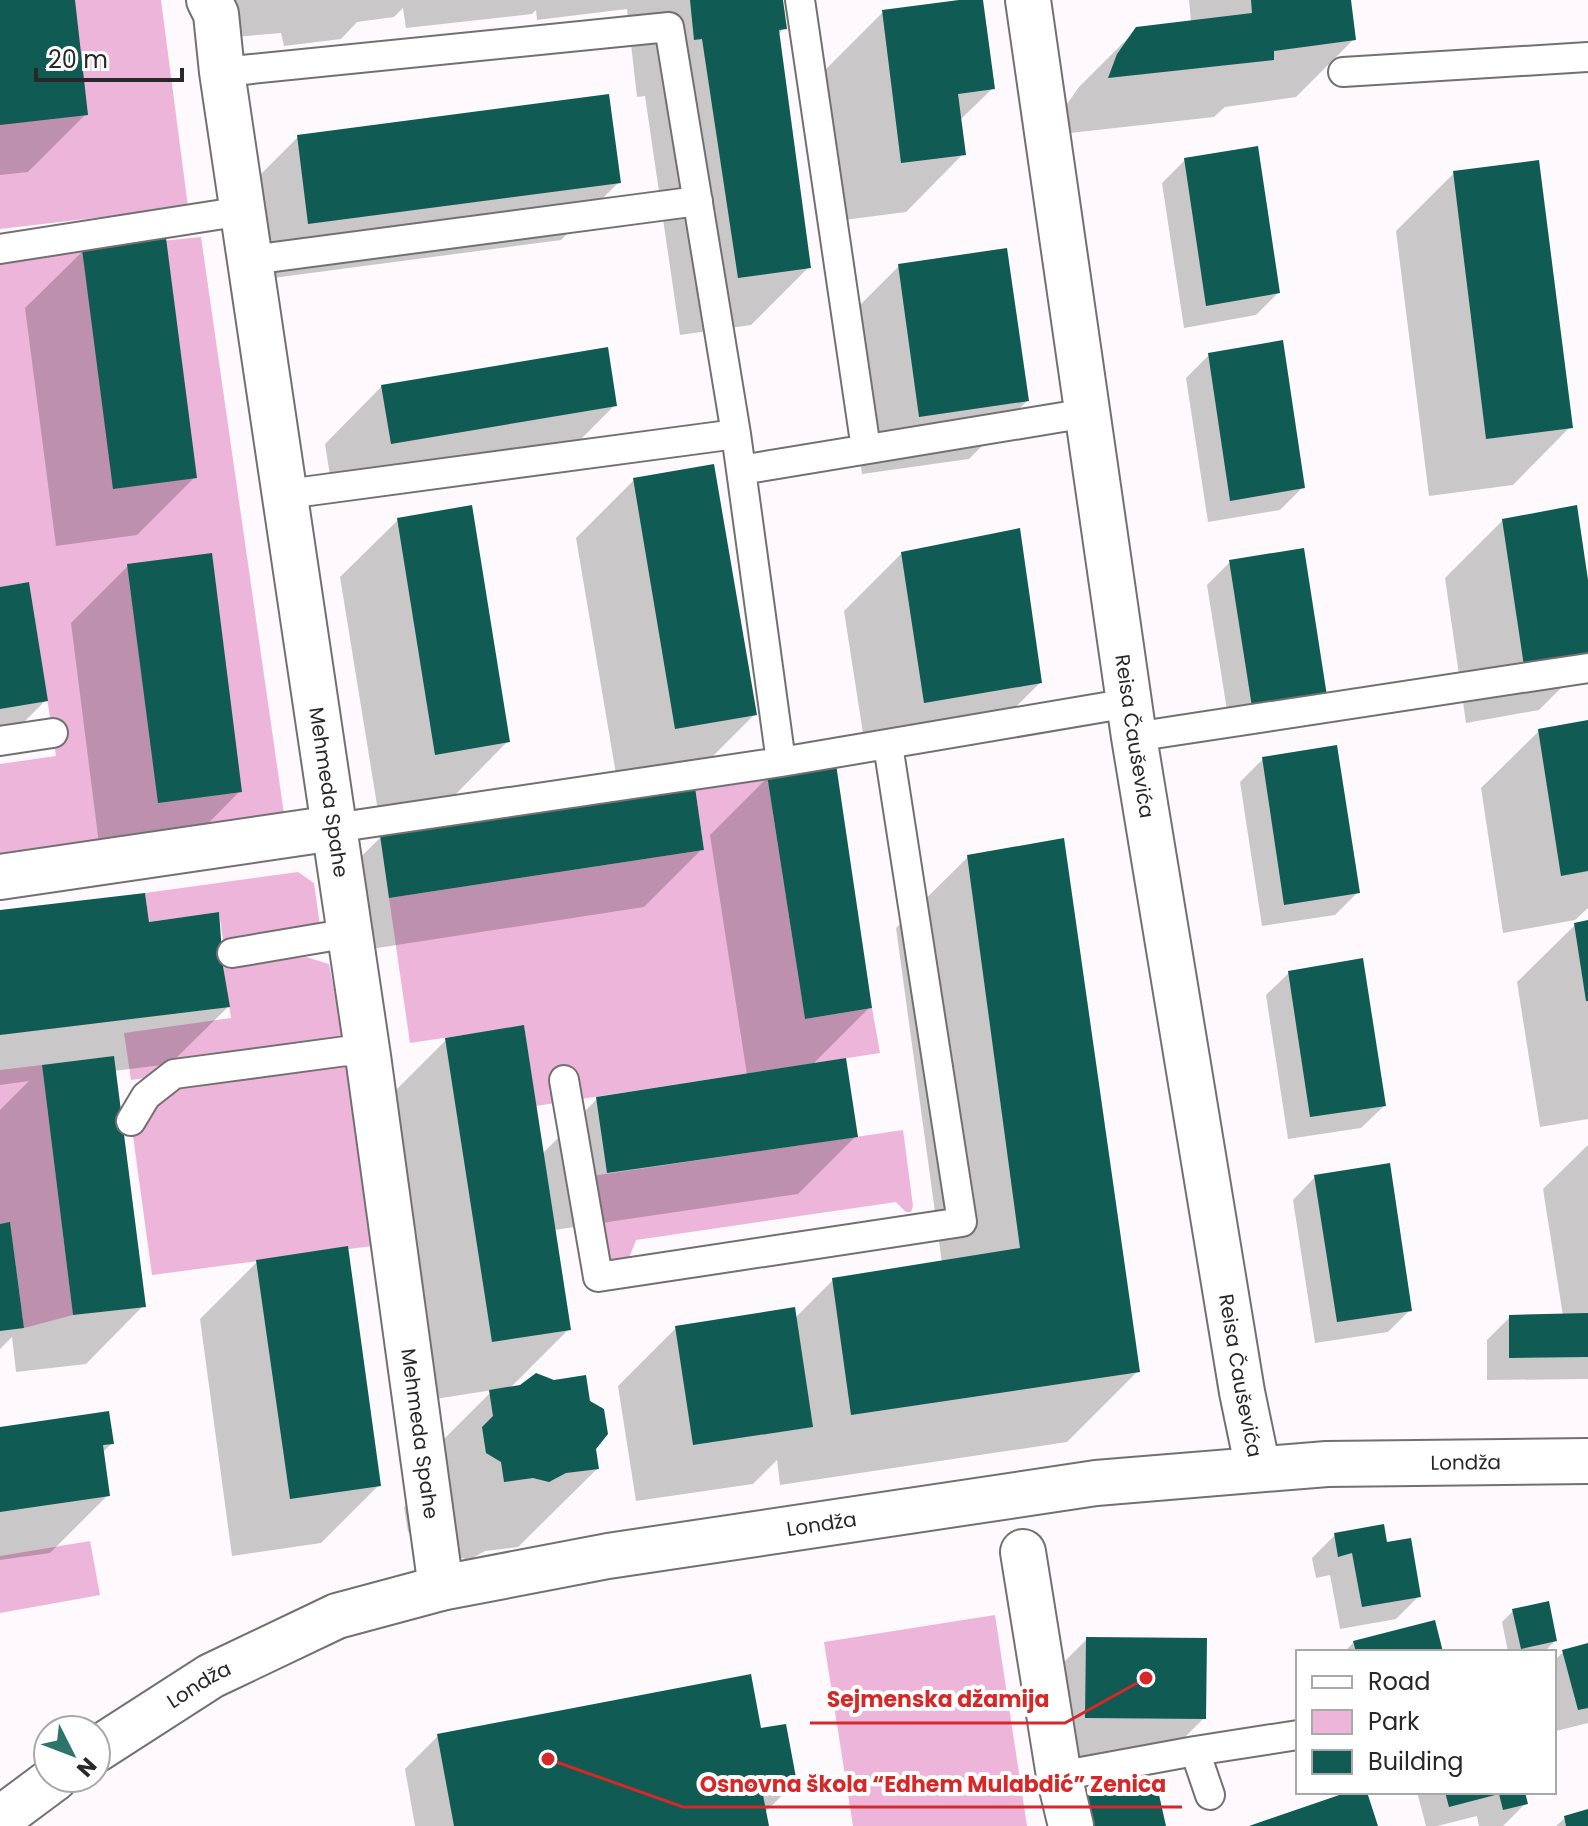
<svg xmlns="http://www.w3.org/2000/svg" width="1588" height="1826" font-family="Poppins,sans-serif">
<style>
.green{fill:#edb5da}
.shadow{fill:#0003}
.building{fill:#105b53}
.lines{fill:none;stroke-linecap:round;stroke-linejoin:round}
.lane-casing{stroke:#737072;stroke-width:32}
.street-casing{stroke:#737072;stroke-width:48}
.lane{stroke:#fff;stroke-width:28}
.street{stroke:#fff;stroke-width:44}
.labels{text-anchor:middle;stroke-width:8;stroke-linejoin:round;paint-order:stroke}
.street-label{font-size:20px;fill:#292829;stroke:#fff}
.leader{fill:none;stroke:#d62828;stroke-width:3}
.callout-dot{fill:#d62828;stroke:#fff;stroke-width:3}
.callout-label{font-size:22px;text-anchor:middle;font-weight:bold;fill:#d62828;stroke:#fff;stroke-width:8;stroke-linejoin:round;paint-order:stroke}
</style>
<rect width="100%" height="100%" fill="#fdf9fc"/>
<!-- green -->
<path class="green" d="M0 0H161L188 207 0 229Z
M201 237 284 814 0 855V764L56 756 29 582 0 587V263L82 249Z
M767 775 805 1019 872 1008 880 1053 536 1106 524 1026 410 1043 389 898 704 850 695 787Z
M298 872 314 883 320 926 223 940 219 912 149 922 145 893Z
M306 957 329 964 346 1051 372 1246 152 1275 131 1121 172 1074 131 1080 124 1033 231 1018 223 966Z
M42 1065 73 1315 24 1328 10 1223 0 1224V1070Z
M903 1130 913 1206 911 1212H906L896 1202 636 1240 629 1258 617 1265 604 1262 592 1176Z
M90 1541 100 1595 0 1613V1556Z
M995 1615 1027 1826H853L824 1642Z"/>
<!-- shadow -->
<path class="shadow" d="M0 0H73L86 114 28 172 0 175Z
M230 0H781L784 28 778 35 809 267 751 325 680 335 645 96 637 97 627 9 537 20 536 10 532 14 406 28 403 8 394 17 357 22 341 39 284 46 281 33 234 37Z
M981 0 993 88 959 121 963 154 906 212 844 220 825 70 883 12Z
M1189 0H1349L1354 39 1296 97 1225 107 1214 117 1052 135 1060 114 1079 87 1137 29 1191 22Z
M298 137 618 183 561 240 251 281 240 195Z
M1185 160 1278 293 1256 315 1184 328 1162 183Z
M1454 173 1570 427 1513 485 1429 496 1396 231Z
M83 251 195 477 137 535 56 546 25 308Z
M899 266 1027 401 969 459 862 474 841 324Z
M1209 355 1303 487 1280 510 1208 522 1186 378Z
M382 386 615 405 557 463 334 501 325 444Z
M634 480 754 715 697 772 618 786 576 538Z
M398 520 507 742 450 800 378 811 340 577Z
M1503 520 1588 594V661L1539 710 1466 723 1445 578Z
M902 553 1040 683 982 740 867 759 844 611Z
M1230 562 1325 695 1230 729 1207 585Z
M128 566 240 791 183 849 101 860 71 623Z
M0 589 46 700 0 746Z
M1588 722V908L1575 920 1503 933 1481 788 1539 731Z
M1263 759 1358 892 1335 915 1262 926 1240 782Z
M768 777 870 1007 812 1065 856 1136 798 1194 554 1230 569 1329 509 1389 594 1449 597 1469 518 1547 485 1551 469 1560 454 1556 408 1532 404 1507 416 1496 412 1471 493 1390 435 1399 389 1097 446 1040 542 1154 597 1099 747 1075 710 835Z
M381 837 702 849 644 907 332 955 323 894Z
M968 857 1138 1371 1067 1442 780 1485 777 1460 753 1484 636 1501 618 1386 676 1328 794 1319 833 1280 942 1263 896 928Z
M0 912 148 925 221 966 228 1007 170 1064 114 1071 143 1306 86 1364 16 1372 12 1337 0 1349V1110L29 1081 0 1085Z
M1588 922V1119L1540 1127 1517 982 1575 925Z
M1289 973 1384 1106 1361 1128 1288 1139 1266 995Z
M1588 1145V1379L1487 1380V1340L1510 1317 1563 1316 1543 1189Z
M1315 1177 1410 1310 1388 1332 1315 1343 1293 1200Z
M257 1262 379 1485 321 1543 232 1556 200 1319Z
M0 1429 112 1443 102 1453 108 1495 50 1553 0 1560Z
M1335 1535 1385 1545 1419 1596 1396 1619 1340 1629 1330 1575 1316 1578 1312 1558Z
M1513 1611 1555 1641 1544 1652H1508L1502 1622Z
M1087 1639 1204 1718 1161 1761 1043 1760 1044 1682Z
M1354 1642 1441 1652H1344Z
M1588 1645V1723L1556 1731 1554 1661 1563 1652Z
M760 1731 795 1783 764 1813 767 1826H415L405 1769 438 1736Z
M1417 1792H1523L1526 1803 1503 1826H1479L1477 1816 1437 1826H1426Z
M1588 1811V1826H1556L1565 1818Z"/>
<!-- building -->
<path class="building" d="M0 0H75L88 115 0 125Z
M690 0H783L787 29 779 30 811 268 738 278 702 39 694 40Z
M959 0H983L995 89 958 94 966 155 901 163 882 10Z
M1251 0H1351L1356 40 1274 51V60L1108 78 1117 54 1136 27 1252 13Z
M609 94 621 183 308 224 297 135Z
M1258 146 1280 293 1206 306 1184 158Z
M1539 160 1573 428 1486 439 1453 171Z
M166 238 197 478 113 489 82 249Z
M1007 248 1029 401 919 417 898 264Z
M1283 340 1305 488 1230 501 1208 353Z
M608 347 617 406 391 444 381 385Z
M714 464 757 715 675 729 633 478Z
M472 505 510 742 435 755 397 518Z
M1577 505 1588 580V655L1524 666 1502 519Z
M1020 528 1042 683 924 703 901 552Z
M1304 548 1327 696 1252 707 1229 560Z
M212 553 242 792 158 803 127 564Z
M29 582 48 701 0 709V587Z
M1588 720V871L1561 876 1538 729Z
M1337 745 1360 893 1284 905 1262 757Z
M836 764 872 1008 805 1019 767 775Z
M695 787 704 850 389 898 380 835Z
M1064 838 1140 1372 851 1415 832 1278 1020 1248 967 855Z
M145 893 149 922 219 912 223 966 230 1007 0 1035V910Z
M1588 920V1001H1586L1574 923Z
M1363 958 1386 1106 1310 1117 1288 971Z
M524 1025 571 1330 492 1342 445 1038Z
M114 1056 146 1307 73 1315 42 1065Z
M846 1058 858 1137 607 1173 596 1097Z
M1390 1163 1412 1311 1337 1322 1314 1175Z
M10 1222 24 1328 0 1331V1224Z
M348 1246 381 1486 290 1499 256 1260Z
M795 1307 813 1427 693 1445 675 1326Z
M1588 1313V1357L1509 1358V1315Z
M536 1373 554 1380 586 1375 590 1401 604 1409 608 1434 596 1449 599 1469 566 1473 549 1482 533 1478 504 1482 501 1462 486 1453 482 1427 493 1416 489 1390 520 1385Z
M109 1411 114 1444 103 1445 110 1496 0 1512V1427Z
M1384 1524 1387 1542 1411 1538 1421 1597 1362 1607 1352 1553 1338 1557 1334 1533Z
M1549 1601 1557 1641 1521 1649 1512 1609Z
M1435 1620 1443 1652H1356L1353 1641Z
M1086 1637 1207 1638 1206 1719 1085 1718Z
M1588 1643V1708L1578 1710 1562 1650Z
M751 1674 761 1728 786 1724 797 1783 762 1790 769 1826H454L437 1734Z
M1155 1777 1166 1826H1091L1084 1793Z
M1348 1792H1367L1378 1826H1249Z
M1445 1792H1525L1528 1804 1503 1810 1499 1794 1449 1807Z
M1588 1809V1826H1566L1564 1816Z"/>
<g class="lines">
<!-- lane casing -->
<g class="lane-casing">
<path id="lane" d="M800 0 866 449
M222 72 669 27 736 434
M1343 72 1588 57
M0 249 243 211
M251 260 698 201
M287 494 736 434 741 470 1087 413
M1134 737 1588 668
M0 741 53 733
M781 762 1129 703
M334 828 781 762 741 470
M232 953 350 933
M564 1080 598 1277 962 1222 888 745
M131 1121 146 1096 174 1074 346 1051 368 1056
M1195 1751 1210 1795
M1059 1776 1195 1751 1298 1735"/>
</g>
<!-- street casing -->
<g class="street-casing">
<g id="street">
<path id="s1" d="M209 0 216 14 222 72 368 1056 441 1588"/>
<path id="s2" d="M1028 0 1134 737 1242 1392 1258 1469"/>
<path d="M0 877 334 828"/>
<path d="M1023 1552 1059 1776 1071 1826"/>
<path id="s3" d="M96 1750 211 1676 337 1616 441 1588 608 1556 1096 1483 1327 1464 1588 1461"/>
<path d="M0 1819 55 1778"/>
</g>
</g>
<!-- lane -->
<use href="#lane" class="lane"/>
<!-- street -->
<use href="#street" class="street"/>
</g>
<g class="labels">
<!-- street labels -->
<g class="street-label">
<text dy="7" stroke="none"><textPath href="#s2" startOffset="744">Reisa Čauševića</textPath></text>
<text dy="7" stroke="none"><textPath href="#s1" startOffset="802">Mehmeda Spahe</textPath></text>
<text dy="7" stroke="none"><textPath href="#s2" startOffset="1392">Reisa Čauševića</textPath></text>
<text dy="7" stroke="none"><textPath href="#s1" startOffset="1450">Mehmeda Spahe</textPath></text>
<text dy="7" stroke="none"><textPath href="#s3" startOffset="1418">Londža</textPath></text>
<text dy="7" stroke="none"><textPath href="#s3" startOffset="770">Londža</textPath></text>
<text dy="7" stroke="none"><textPath href="#s3" startOffset="122">Londža</textPath></text>
</g>
</g>
<!-- callouts -->
<path class="leader" d="M1146 1678L1065 1723H810M548 1759L683 1807H1182"/>
<g class="callout-dot">
<circle cx="1146" cy="1678" r="8"/>
<circle cx="548" cy="1759" r="8"/>
</g>
<g class="callout-label">
<text x="938" y="1707">Sejmenska džamija</text>
<text x="933" y="1792">Osnovna škola “Edhem Mulabdić” Zenica</text>
</g>
<!-- legend -->
<rect x="1296" y="1650" width="260" height="144" fill="#ffffff" stroke="#a9a9a9" stroke-width="2"/>
<rect x="1312" y="1676" width="40" height="12" fill="#ffffff" stroke="#a9a9a9" stroke-width="2"/>
<text x="1368" y="1690" font-size="24" fill="#292829">Road</text>
<rect x="1312" y="1710" width="40" height="24" fill="#edb5da" stroke="#a9a9a9" stroke-width="2"/>
<text x="1368" y="1730" font-size="24" fill="#292829">Park</text>
<rect x="1312" y="1750" width="40" height="24" fill="#105b53" stroke="#a9a9a9" stroke-width="2"/>
<text x="1368" y="1770" font-size="24" fill="#292829">Building</text>
<!-- north arrow -->
<g transform="translate(72 1754) rotate(132)"><circle r="38" fill="#ffffff" stroke="#a9a9a9" stroke-width="2"/>
<path d="M0-6L14 30L0 20L-14 30Z" fill="#2d746b"/>
<text y="-12" font-size="22" font-weight="bold" text-anchor="middle" fill="#292829">N</text>
</g>
<!-- scale -->
<path d="M36 68v12h146v-12" fill="none" stroke="#292829" stroke-width="4"/>
<text x="48" y="68" font-size="24" fill="#292829" stroke="#ffffff" stroke-width="6" paint-order="stroke">20 m</text>
</svg>
